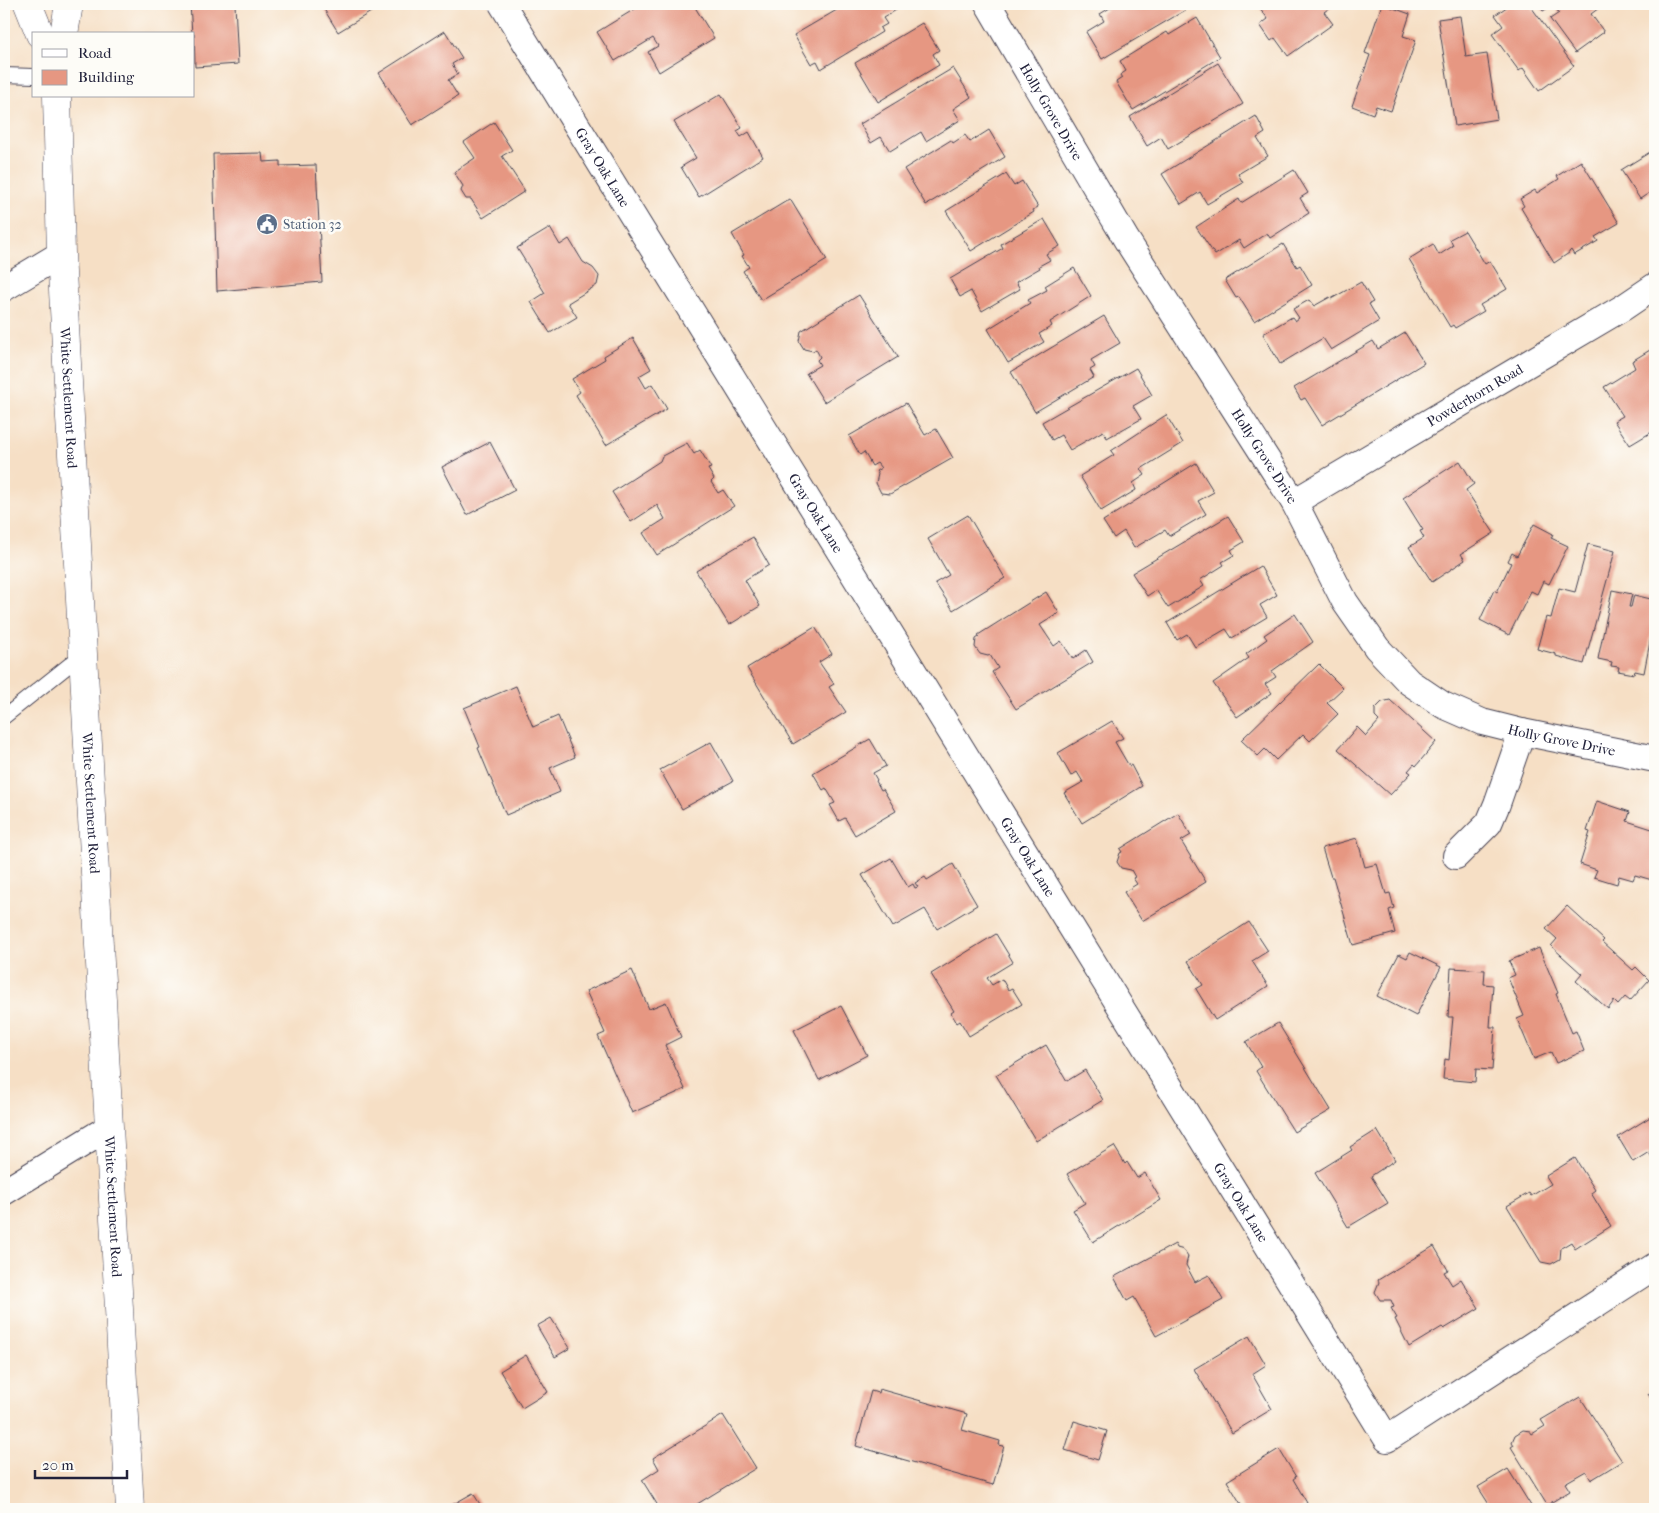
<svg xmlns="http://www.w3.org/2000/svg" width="1659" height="1513" font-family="'IM FELL French Canon',serif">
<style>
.building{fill:#e69782}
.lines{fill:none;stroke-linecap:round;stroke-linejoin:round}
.service-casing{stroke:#423e50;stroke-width:16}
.minor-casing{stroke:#423e50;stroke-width:28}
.secondary-casing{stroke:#423e50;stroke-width:29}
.service{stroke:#fff;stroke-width:14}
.minor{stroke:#fff;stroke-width:26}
.secondary{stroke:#fff;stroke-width:28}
.labels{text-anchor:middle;stroke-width:5;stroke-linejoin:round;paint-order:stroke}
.street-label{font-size:14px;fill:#22223b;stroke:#fdfcf7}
.service-label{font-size:14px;fill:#4e5e75;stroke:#fdfcf7;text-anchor:start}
</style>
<rect width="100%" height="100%" fill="#fdfcf7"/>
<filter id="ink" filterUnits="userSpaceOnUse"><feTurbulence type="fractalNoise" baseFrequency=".02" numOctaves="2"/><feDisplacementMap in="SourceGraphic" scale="10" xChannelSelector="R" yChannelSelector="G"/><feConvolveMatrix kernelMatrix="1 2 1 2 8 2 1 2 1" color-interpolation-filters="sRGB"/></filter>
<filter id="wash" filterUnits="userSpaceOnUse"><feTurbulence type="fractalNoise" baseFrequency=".0096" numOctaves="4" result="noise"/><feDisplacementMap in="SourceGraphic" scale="20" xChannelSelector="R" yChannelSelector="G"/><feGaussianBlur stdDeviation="1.12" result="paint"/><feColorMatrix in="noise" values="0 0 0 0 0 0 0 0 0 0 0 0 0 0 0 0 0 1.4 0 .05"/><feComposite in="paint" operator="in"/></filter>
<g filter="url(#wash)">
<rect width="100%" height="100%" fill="#f6dfc5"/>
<g id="blocks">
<!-- building -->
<path class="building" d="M190 4H235L238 64 195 67 194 34H192Z
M326 4H384L338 32 322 6Z
M643 4H693L714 38 659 72 648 52 658 46 653 38 615 61 597 32Z
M847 4H906L883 18 887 24 880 28 882 32 821 69 817 61 811 64 794 35Z
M1111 4H1186L1189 8 1102 59 1086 32 1104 21 1100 14 1113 6Z
M1257 4H1335L1324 12 1333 24 1288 56 1275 38 1271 41 1260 25 1268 19Z
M1382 4 1410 14 1403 36 1416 40 1391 111 1376 106 1373 114 1352 106 1370 55 1365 53Z
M1511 4H1529L1574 66 1539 91 1523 68 1519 71 1492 34 1503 26 1495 15Z
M1538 4H1596L1599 8 1591 14 1604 32 1575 53 1550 19 1559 13 1553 5 1543 11Z
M1460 16 1466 57 1487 54 1497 119 1455 126 1438 19Z
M1197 18 1220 57 1133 110 1116 82 1122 78 1120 75 1126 71 1120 61 1167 32 1169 35Z
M922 23 939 50 933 54 939 65 878 102 855 63Z
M445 31 462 58 452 64 458 74 448 80 458 96 412 125 379 73Z
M1218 63 1243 104 1168 149 1161 137 1147 146 1130 117Z
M953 68 971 97 953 109 960 120 926 141 921 132 890 151 881 137 871 143 860 124Z
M721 94 742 128 737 131 741 137 749 132 763 157 699 197 681 167 696 158 674 122Z
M1256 116 1265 133 1257 138 1268 156 1238 174 1243 183 1207 204 1200 192 1181 204 1162 174Z
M494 122 512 150 502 156 525 191 483 218 471 199H466L461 191 463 186 454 172 475 158 464 142Z
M989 130 1005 157 926 205 904 169 951 140 953 143 965 135 970 142Z
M1655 149V189L1640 199 1621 170Z
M262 153 263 162 280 161V166L316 165 322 282 217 291 213 154Z
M1581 161 1619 223 1595 237 1598 241 1574 255 1571 250 1569 252V253L1554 263 1521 208 1524 206 1520 199 1535 190 1537 193 1559 179 1557 176Z
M1294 170 1308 193 1300 198 1309 213 1270 238 1267 233 1244 248 1239 240 1215 255 1196 227 1239 199 1241 203Z
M1006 174 1014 186 1022 181 1038 207 1033 210 1034 212 971 251 946 211Z
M790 199 827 260 761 300 743 271 749 267 742 256 744 255 732 234Z
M1044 219 1060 246 1046 254 1050 260 1039 266 1040 268 1016 282 1020 289 982 311 971 291 960 297 950 279 1003 248 1001 244Z
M550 228 560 245 569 239 583 262 593 268 599 276 597 285 568 303 577 317 550 333 531 302 545 293 517 248Z
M1465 231 1485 264 1490 261 1507 289 1480 305 1484 311 1455 328 1453 325 1450 327 1409 259 1433 244 1439 255 1453 246 1450 239Z
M1283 244 1297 267 1300 265 1312 285 1254 321 1239 297 1236 298 1225 280Z
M1074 268 1091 296 1050 322 1052 326 1039 334 1044 342 1008 363 988 329 1030 303 1028 300 1047 290 1045 286Z
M1361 282 1373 302 1369 304 1379 321 1331 350 1323 338 1280 364 1263 334 1292 317 1295 321 1299 318 1293 309 1309 300 1314 306 1330 297 1331 299Z
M859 295 898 357 824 402 806 373 820 365 817 360 820 357 816 349 813 351 804 349 799 341 801 331Z
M1104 316 1120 343 1091 360 1095 367 1090 370 1094 377 1035 412 1011 372Z
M1405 333 1424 363 1322 425 1305 398 1301 400 1294 388 1373 341 1378 349Z
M633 338 651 369 639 376 646 388 652 384 667 409 606 445 576 395 580 392 572 379 605 359 604 356Z
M1655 347V430L1630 445 1614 421 1623 416 1604 387 1635 368 1632 361Z
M1136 368 1152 395 1133 406 1141 419 1107 438 1103 431 1070 450 1061 435 1052 440 1042 422Z
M906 403 925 435 936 429 953 458 890 494 881 493 876 483 878 474 876 471 881 468 877 463 872 466 864 452 860 455 849 436Z
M1166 415 1183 443 1141 469 1145 475 1133 483 1136 490 1101 511 1080 476 1114 455 1111 451Z
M490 442 515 490 467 515 442 467Z
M687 443 694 454 700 450 711 468 708 469 714 479 711 482 718 493 723 490 734 506 657 555 643 533 665 519 657 505 631 522 612 492 660 461 662 456Z
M1460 461 1474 484 1466 490 1494 533 1461 554 1465 560 1432 582 1409 547 1424 538 1420 531 1423 530 1403 498Z
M1196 463 1214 492 1198 501 1206 514 1169 536 1165 530 1134 548 1124 531 1114 538 1103 521Z
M968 515 1005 578 953 610 935 583 949 575 928 539Z
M1228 516 1244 542 1231 550 1234 555 1222 562 1224 565 1200 580 1204 586 1168 608 1156 590 1147 596 1132 573Z
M1534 524 1553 534 1551 538 1568 546 1549 584 1543 581 1537 594 1531 591 1509 635 1480 620 1494 590 1497 592 1511 563 1508 561 1512 553 1517 556Z
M753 537 769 565 745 580 760 606 729 625 696 571Z
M1588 544 1615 551 1584 664 1556 656V654L1537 649 1546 617 1551 618 1559 588 1575 592Z
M1260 566 1277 595 1260 605 1267 617 1232 638 1226 629 1195 647 1187 634 1177 640 1167 623Z
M1612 590 1632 594 1629 607H1631L1634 595 1655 600V615L1644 673 1635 671 1634 674 1618 671 1619 667 1611 666 1612 662 1598 659Z
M1046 592 1059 613 1040 625 1054 646 1061 641 1073 659 1086 650 1093 662 1016 709 992 672 998 668 990 655 988 656 980 654 975 647 976 639 979 637 978 635Z
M1295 614 1313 642 1272 671 1276 677 1265 684 1272 693 1237 717 1213 683 1249 658 1246 654 1267 639 1264 635Z
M815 627 832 654 819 662 834 684 829 687 846 712 793 744 747 668Z
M1319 664 1343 688 1327 703 1338 714 1310 741 1303 734 1276 760 1265 749 1258 756 1241 740Z
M516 686 533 727 558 716 575 757 550 768 560 792 506 815 478 748 480 747 464 708Z
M1390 700 1436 742 1416 766 1414 764 1408 771 1411 773 1390 795 1338 749 1357 727 1366 736 1379 721 1375 717V709L1382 702Z
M1112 721 1123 738 1115 742 1129 766 1131 765 1142 786 1082 823 1064 793 1083 782 1077 772 1071 776 1058 753Z
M870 739 886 766 873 773 877 780 876 781 881 790 883 789 896 811 855 835 845 818 839 821 830 805 835 803 826 788 823 790 813 773Z
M711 742 733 781 682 809 660 770Z
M1597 801 1630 812 1627 821 1655 830V868L1652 880 1635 875 1633 880 1619 876 1617 884 1594 877 1597 870 1580 864 1590 832 1587 831Z
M1178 813 1191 835 1181 841 1206 882 1142 921 1124 892 1137 884 1133 878 1135 877 1131 870 1121 868 1117 862 1120 853 1122 852 1120 849Z
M1357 838 1365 867 1377 864 1386 894 1390 893 1394 908 1389 910 1395 933 1353 945 1333 877H1331L1322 848Z
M891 858 908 887 913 884 915 888 918 887 915 883 925 877 927 880 953 864 977 905 937 929 925 909 893 927 862 875Z
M1567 906 1604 940 1602 942 1633 970 1636 967 1649 980 1630 1001 1625 997 1618 1005 1614 1001 1608 1009 1576 981 1582 974 1551 946 1557 939 1546 929Z
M1249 922 1268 951 1252 961 1268 986 1215 1020 1196 989 1203 985 1188 961Z
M996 934 1013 962 987 978 992 985 1002 979 1008 990 1012 988 1022 1004 969 1036 960 1021 957 1023 951 1013 954 1011 931 974Z
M1539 948 1558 993 1556 994 1572 1033 1576 1031 1584 1051 1556 1063 1551 1052 1534 1059 1517 1019 1524 1016 1508 978 1515 975 1509 961Z
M1410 952 1441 967 1416 1016 1377 996 1399 954 1407 958Z
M1451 968 1485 970 1484 984 1493 985 1490 1027H1495L1492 1070 1476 1069 1475 1082 1443 1079 1445 1059 1449 1060 1453 1017H1448Z
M632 970 649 1009 666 1002 681 1037 665 1045 685 1089 632 1113 598 1036 605 1033 586 991Z
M841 1006 867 1055 819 1080 794 1030Z
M1278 1023 1331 1110 1294 1132 1256 1071 1261 1067 1246 1042Z
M1046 1045 1067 1081 1085 1070 1103 1100 1036 1141 996 1075Z
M1655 1114V1164L1649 1152 1633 1162 1618 1137Z
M1377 1130 1395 1160 1371 1176 1388 1203 1348 1227 1315 1173 1352 1150 1350 1147Z
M1114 1146 1125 1164 1127 1162 1137 1178 1145 1173 1161 1200 1093 1242 1073 1210 1085 1203 1067 1174Z
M1575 1158 1595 1190 1591 1193 1611 1226 1575 1249 1571 1242 1561 1248 1560 1259 1551 1264 1541 1262 1507 1206 1529 1193 1531 1196 1551 1184 1546 1176Z
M1175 1244 1177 1248 1184 1250 1188 1256 1186 1265 1195 1282 1209 1275 1223 1300 1156 1336 1134 1297 1127 1301 1114 1277Z
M1434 1246 1448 1270 1444 1272 1452 1285 1461 1279 1479 1308 1444 1329 1442 1327 1409 1347 1395 1319 1397 1318 1391 1308 1394 1307 1391 1300H1380L1375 1292 1379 1282 1378 1280Z
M551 1318 570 1348 555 1357 537 1326Z
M1249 1336 1266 1365 1252 1374 1272 1409 1232 1433 1194 1369Z
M526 1355 548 1392 522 1408 500 1371Z
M879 1389 967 1414 962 1430 1000 1441 999 1445 1004 1446 993 1485 856 1446 871 1391 878 1393Z
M1655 1389V1405L1648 1394Z
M1580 1397 1622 1461 1591 1480 1586 1471 1565 1483 1570 1491 1547 1505 1511 1447 1514 1445 1512 1442 1515 1435 1523 1430 1530 1431 1532 1434 1545 1426 1541 1420Z
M723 1415 756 1468 689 1509H660L642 1480 659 1469 653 1458Z
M1074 1421 1107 1431 1098 1460 1065 1450Z
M1279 1449 1296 1477 1293 1479 1307 1503 1302 1507 1303 1509H1244L1227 1481Z
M1508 1469 1533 1509H1492L1478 1487Z
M473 1493 483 1509H445Z"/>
</g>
</g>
<g filter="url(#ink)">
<use href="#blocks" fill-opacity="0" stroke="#423e50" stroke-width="1"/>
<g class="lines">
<!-- service casing -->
<g class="service-casing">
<path id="service" d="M4 75 34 76
M4 717 83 654"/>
</g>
<!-- minor casing -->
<g class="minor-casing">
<g id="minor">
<path id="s1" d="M502 4 1387 1439 1655 1266"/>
<path id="s2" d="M988 4 1126 239 1294 502 1345 602 1377 648 1409 682 1443 705 1482 722 1522 732 1655 759"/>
<path d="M4 288 61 254"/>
<path id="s3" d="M1294 502 1624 307 1655 286"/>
<path d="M1456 856 1489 823 1497 804 1522 732"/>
<path d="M4 1192 108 1128"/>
</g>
</g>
<!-- secondary casing -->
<g class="secondary-casing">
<g id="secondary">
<path d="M28 4 40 34"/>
<path d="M64 34 69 4"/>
<path id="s4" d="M57 96 61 254 130 1509"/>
</g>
</g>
<!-- service -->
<use href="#service" class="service"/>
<!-- minor -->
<use href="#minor" class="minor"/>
<!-- secondary -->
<use href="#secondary" class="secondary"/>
</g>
</g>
<!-- icons -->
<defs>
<g id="civic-disc" transform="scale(1.125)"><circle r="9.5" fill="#5c6f8a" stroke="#fdfcf7"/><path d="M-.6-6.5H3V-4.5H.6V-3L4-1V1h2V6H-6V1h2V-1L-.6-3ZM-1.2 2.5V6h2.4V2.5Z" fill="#fff"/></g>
</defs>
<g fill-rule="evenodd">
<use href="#civic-disc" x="267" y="224"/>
</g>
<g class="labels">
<!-- street labels -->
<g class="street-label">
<text dy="5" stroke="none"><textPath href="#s2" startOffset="125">Holly Grove Drive</textPath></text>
<text dy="5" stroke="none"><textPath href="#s1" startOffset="192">Gray Oak Lane</textPath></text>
<text dy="5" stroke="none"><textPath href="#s3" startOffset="210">Powderhorn Road</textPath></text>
<text dy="5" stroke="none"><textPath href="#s4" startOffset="302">White Settlement Road</textPath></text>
<text dy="5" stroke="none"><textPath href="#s2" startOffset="530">Holly Grove Drive</textPath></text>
<text dy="5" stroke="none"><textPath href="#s1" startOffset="598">Gray Oak Lane</textPath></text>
<text dy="5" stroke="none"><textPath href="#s2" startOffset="965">Holly Grove Drive</textPath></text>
<text dy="5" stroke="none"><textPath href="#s4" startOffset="708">White Settlement Road</textPath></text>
<text dy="5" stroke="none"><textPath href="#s1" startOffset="1002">Gray Oak Lane</textPath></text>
<text dy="5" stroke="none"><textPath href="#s1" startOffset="1408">Gray Oak Lane</textPath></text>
<text dy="5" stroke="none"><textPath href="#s4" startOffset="1112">White Settlement Road</textPath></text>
</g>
<!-- service labels -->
<g class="service-label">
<text x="283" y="229">Station 32</text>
</g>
</g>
<!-- margin -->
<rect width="1659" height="1513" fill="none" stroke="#fdfcf7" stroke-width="20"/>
<!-- legend -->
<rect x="32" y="32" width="162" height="65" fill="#fdfcf7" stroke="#a5a5ac"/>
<rect x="42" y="49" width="25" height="8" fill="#ffffff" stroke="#a5a5ac"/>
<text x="78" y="58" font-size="15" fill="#22223b">Road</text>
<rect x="42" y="70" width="25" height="15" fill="#e69782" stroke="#a5a5ac"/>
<text x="78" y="82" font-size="15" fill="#22223b">Building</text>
<!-- scale -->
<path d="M35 1470v8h92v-8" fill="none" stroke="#22223b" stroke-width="2.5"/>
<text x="42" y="1470" font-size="15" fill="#22223b" stroke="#fdfcf7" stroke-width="4" paint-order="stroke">20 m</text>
</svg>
